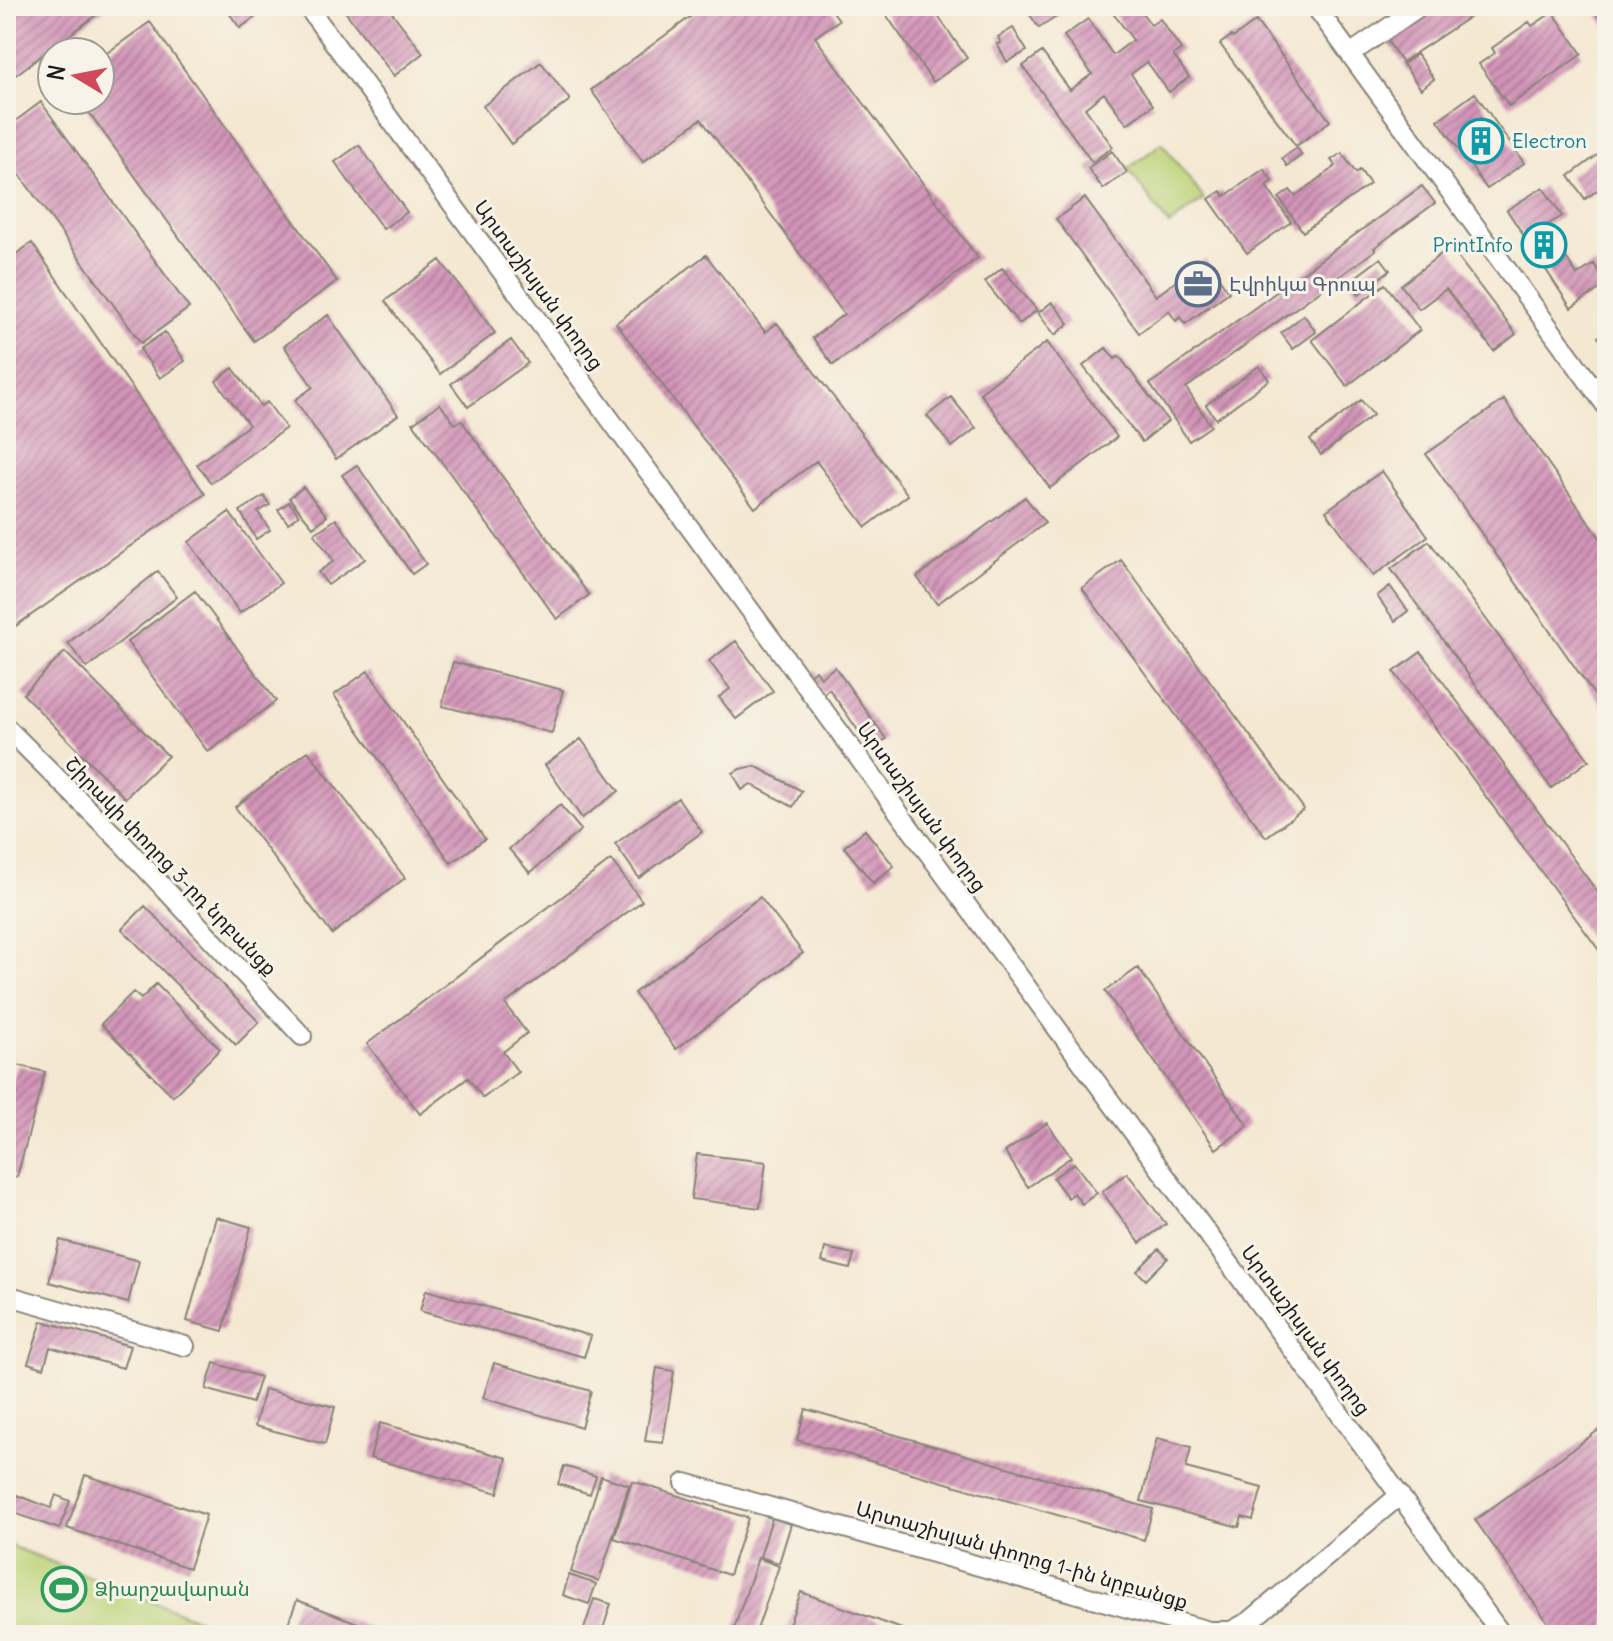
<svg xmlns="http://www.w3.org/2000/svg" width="1613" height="1641" font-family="Delius,'Noto Sans Armenian',sans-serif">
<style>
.green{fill:#bbd276;stroke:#6c7749;stroke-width:2}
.building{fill:url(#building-hatch)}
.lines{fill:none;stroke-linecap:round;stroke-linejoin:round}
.street-casing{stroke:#888277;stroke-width:22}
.street{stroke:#fff;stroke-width:18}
.labels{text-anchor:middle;stroke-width:6;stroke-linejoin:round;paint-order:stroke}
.culture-label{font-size:20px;fill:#0d838f;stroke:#f7f3e8;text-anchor:start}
.service-label{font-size:20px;fill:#4e5e75;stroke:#f7f3e8;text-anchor:start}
.street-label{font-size:20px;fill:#1c1c1c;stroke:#f7f3e8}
.leisure-label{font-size:20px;fill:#27864d;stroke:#f7f3e8;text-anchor:start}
</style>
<defs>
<pattern id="building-hatch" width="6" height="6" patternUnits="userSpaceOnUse" patternTransform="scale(2)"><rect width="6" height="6" fill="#d294b8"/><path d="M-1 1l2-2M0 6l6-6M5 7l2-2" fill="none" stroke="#aa7895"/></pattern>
</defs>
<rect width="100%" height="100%" fill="#f7f3e8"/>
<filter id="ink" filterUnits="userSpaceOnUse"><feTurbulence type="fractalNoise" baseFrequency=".0125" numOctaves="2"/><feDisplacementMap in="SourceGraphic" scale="16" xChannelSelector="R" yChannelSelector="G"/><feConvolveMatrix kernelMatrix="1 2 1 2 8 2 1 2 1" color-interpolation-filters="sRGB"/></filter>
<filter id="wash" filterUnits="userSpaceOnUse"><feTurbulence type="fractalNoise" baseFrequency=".006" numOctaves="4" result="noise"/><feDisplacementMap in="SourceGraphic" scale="32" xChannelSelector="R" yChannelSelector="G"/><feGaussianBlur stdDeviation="1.8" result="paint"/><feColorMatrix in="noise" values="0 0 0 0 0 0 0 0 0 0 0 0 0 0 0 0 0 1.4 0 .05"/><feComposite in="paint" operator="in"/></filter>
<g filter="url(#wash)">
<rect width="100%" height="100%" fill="#f4e8d2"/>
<!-- green -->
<path class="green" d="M1162 143 1204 199 1169 225 1128 169Z
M6 1544 238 1635H6Z"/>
<g id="blocks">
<!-- building -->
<path class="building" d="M6 6H108L6 82Z
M224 6H256L261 13 240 28Z
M341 6H387L423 53 394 76Z
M705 6H829L839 20 815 37 978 258 833 365 813 338 844 314 701 119 643 162 591 90Z
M880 6H931L967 58 933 82Z
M1038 6H1074L1039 28 1028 12Z
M1108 6H1137L1151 25 1160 19 1181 49 1173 55 1189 77 1169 92 1147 62 1131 74 1153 105 1127 124 1104 93 1085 108 1113 147 1092 162 1023 66 1042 52 1070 90 1092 74 1064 36 1088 19 1113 55 1133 40Z
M1436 6H1486L1402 62 1386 39Z
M1592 6H1607V28Z
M1553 12 1582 54 1509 106 1479 64 1495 53 1492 48 1529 22 1532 26Z
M1256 21 1330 121 1296 146 1220 44 1231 36 1233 38Z
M150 22 337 281 254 341 80 100H100V58Z
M1013 28 1027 51 1007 62 997 44 1001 43 998 37Z
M1417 54 1434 79 1421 89 1403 64Z
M541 62 570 100 511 144 483 106Z
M1475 93 1524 163 1487 189 1438 120Z
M41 102 189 308 141 343 6 156V128Z
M359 145 407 212 383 229 335 162Z
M1297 148 1302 155 1287 166 1282 158Z
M1607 148V183L1585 199 1569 176Z
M1112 151 1127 172 1103 189 1088 168Z
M1342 153 1356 173 1360 170 1370 184 1303 232 1279 198 1290 190 1295 196 1336 166 1331 160Z
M1264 169 1272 181 1266 186 1291 222 1247 253 1209 199 1221 191 1225 196Z
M1422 186 1435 203 1374 248 1376 250 1186 388 1211 426 1189 441 1150 384Z
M1543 187 1562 216 1546 226 1577 275 1594 264 1607 284 1571 308 1507 210Z
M1085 198 1156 296 1205 260 1229 292 1185 324 1180 317 1176 321 1169 311 1139 333 1056 219Z
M32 243 205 494 14 627 6 616V261Z
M1450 247 1516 334 1494 351 1446 289 1419 309 1401 285Z
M706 255 765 332 777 323 908 495 866 527 816 461 755 508 616 323Z
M1381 258 1390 270 1359 294 1349 282Z
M440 260 495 333 440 374 385 301Z
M1002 268 1037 310 1019 324 985 282Z
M1385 284 1420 330 1347 386 1312 340Z
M1052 302 1069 323 1055 335 1038 313Z
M328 315 398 415 336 459 295 400 313 387 284 346Z
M1304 315 1316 332 1293 349 1281 333Z
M1607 331V349L1598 337Z
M165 332 185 361 160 378 140 349Z
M511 340 528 363 468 407 451 384Z
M1047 342 1117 437 1050 488 980 393Z
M1106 348 1115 359 1119 356 1168 421 1142 442 1083 366Z
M1259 366 1269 380 1216 419 1206 405Z
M233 368 261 406 267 402 286 428 211 483 197 464 249 425 216 381Z
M951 397 976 428 952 447 927 416Z
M1361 400 1373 415 1321 455 1310 440Z
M1504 400 1607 548V713L1426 454Z
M440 404 455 424 461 420 589 595 557 619 413 423Z
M357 465 426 564 412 574 342 475Z
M1382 471 1428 536 1373 576 1326 511Z
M303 487 327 516 313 527 289 498Z
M264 496 270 505 258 512 270 530 256 539 240 511Z
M1025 497 1045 523 937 604 917 577Z
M289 502 299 515 288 523 278 510Z
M229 512 281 583 240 613 189 542Z
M336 519 365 559 328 585 318 572 334 561 314 534Z
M1429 541 1589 760 1551 788 1391 569Z
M1121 560 1304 809 1266 837 1082 588Z
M158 571 177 597 87 668 68 643Z
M1390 586 1408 611 1395 621 1377 596Z
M195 591 276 701 208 752 127 642Z
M736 641 773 691 736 719 719 697 730 689 709 661Z
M65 652 168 756 125 798 23 694Z
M1421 652 1607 905V961L1394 672Z
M453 662 563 690 552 733 442 706Z
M835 667 886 739 871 749 829 689 823 694 809 675 816 670 821 677Z
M368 671 485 839 451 863 334 695Z
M581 739 619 791 582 818 545 765Z
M308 751 405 878 332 934 235 807Z
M755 766 802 791 793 807 751 784 742 790 733 773 740 769Z
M678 798 702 832 639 878 615 844Z
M560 805 581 830 530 873 509 849Z
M865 830 894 866 873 883 844 847Z
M611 860 642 901 505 1004 527 1033 503 1052 518 1072 483 1098 468 1078 420 1114 367 1044Z
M760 897 803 953 676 1049 634 993Z
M145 906 259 1022 236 1045 122 929Z
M1138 968 1248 1126 1216 1149 1105 991Z
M156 984 220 1049 173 1096 101 1024 133 992 141 999Z
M17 1065 45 1072 17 1177 6 1174V1106Z
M1047 1123 1071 1157 1028 1187 1005 1152Z
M697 1154 766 1162 760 1208 691 1199Z
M1074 1163 1097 1193 1082 1204 1074 1193 1068 1198 1053 1178Z
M1127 1173 1166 1224 1140 1243 1102 1192Z
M216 1217 251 1227 223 1331 187 1321Z
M60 1240 139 1261 128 1303 49 1282Z
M825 1248 854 1254 850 1269 822 1262Z
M1159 1249 1168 1258 1146 1280 1137 1271Z
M426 1290 591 1336 584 1357 420 1311Z
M42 1321 130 1346 123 1368 50 1347 44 1368 28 1363Z
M214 1363 260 1377 252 1403 206 1389Z
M494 1363 591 1391 581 1427 483 1398Z
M657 1368 674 1371 663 1443 645 1441Z
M264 1389 335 1407 325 1444 255 1426Z
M806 1409 1153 1509 1144 1540 797 1440Z
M380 1423 507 1458 498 1493 370 1458Z
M1607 1424V1635H1557L1475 1520Z
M1157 1438 1191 1447 1186 1468 1262 1488 1253 1520 1242 1517 1239 1527 1141 1501Z
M564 1466 596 1476 590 1494 558 1484Z
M85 1475 206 1515 189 1568 67 1528Z
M601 1476 629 1485 599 1581 571 1572Z
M632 1481 748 1518 729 1575 614 1538Z
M6 1491 51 1508 56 1495 70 1501 59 1529 6 1510Z
M772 1518 791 1524 779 1563 760 1557Z
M758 1558 779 1566 755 1635H732Z
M569 1575 596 1584 589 1604 563 1595Z
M801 1592 918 1635H785Z
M594 1599 611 1604 601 1635H582Z
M297 1600 389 1635H312L287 1626Z"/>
</g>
</g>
<g filter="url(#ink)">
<use href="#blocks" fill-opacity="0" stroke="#888277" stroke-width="2"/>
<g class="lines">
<!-- street casing -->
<g class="street-casing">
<path id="street" d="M307 6 1502 1635
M1315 6 1607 407
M1350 54 1420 6
M6 727 122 843 302 1036
M6 1295 185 1346
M685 1483 1209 1631H1231L1250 1621 1400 1495"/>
</g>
<!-- street -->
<use href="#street" class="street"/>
</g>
</g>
<!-- icons -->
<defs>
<g id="building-ring" transform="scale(2.3)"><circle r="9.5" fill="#f7f3e8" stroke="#0f9aa8" stroke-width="1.5"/><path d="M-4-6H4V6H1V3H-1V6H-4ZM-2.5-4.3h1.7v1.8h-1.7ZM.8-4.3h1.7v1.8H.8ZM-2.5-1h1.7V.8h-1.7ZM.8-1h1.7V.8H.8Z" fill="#0f9aa8"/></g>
<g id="office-ring" transform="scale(2.3)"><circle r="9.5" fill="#f7f3e8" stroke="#5c6f8a" stroke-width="1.5"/><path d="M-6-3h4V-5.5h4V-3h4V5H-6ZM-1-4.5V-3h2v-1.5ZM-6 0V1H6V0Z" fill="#5c6f8a"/></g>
<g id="stadium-ring" transform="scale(2.3)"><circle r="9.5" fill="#f7f3e8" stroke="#2e9e5b" stroke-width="1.5"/><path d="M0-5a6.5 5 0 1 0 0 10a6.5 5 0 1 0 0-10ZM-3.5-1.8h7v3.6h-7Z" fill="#2e9e5b"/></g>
</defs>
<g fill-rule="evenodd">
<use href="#building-ring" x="1481" y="141"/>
<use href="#building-ring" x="1544" y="245"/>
<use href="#office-ring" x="1198" y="284"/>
<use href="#stadium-ring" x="64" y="1589"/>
</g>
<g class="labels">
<!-- culture labels -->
<g class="culture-label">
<text x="1512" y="148">Electron</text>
<text x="1513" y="252" text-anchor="end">PrintInfo</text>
</g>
<!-- service labels -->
<g class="service-label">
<text x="1229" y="291">Էվրիկա Գրուպ</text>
</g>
<!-- street labels -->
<g class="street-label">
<text transform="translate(539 285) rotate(54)" y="7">Արտաշիսյան փողոց</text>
<text transform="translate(922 807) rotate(54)" y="7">Արտաշիսյան փողոց</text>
<text transform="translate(171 866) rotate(46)" y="7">Շիրակի փողոց 3-րդ նրբանցք</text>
<text transform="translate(1306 1330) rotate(54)" y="7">Արտաշիսյան փողոց</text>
<text transform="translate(1022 1555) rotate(16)" y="7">Արտաշիսյան փողոց 1-ին նրբանցք</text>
</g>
<!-- leisure labels -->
<g class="leisure-label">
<text x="95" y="1596">Ձիարշավարան</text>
</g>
</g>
<!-- margin -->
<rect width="1613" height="1641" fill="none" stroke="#f7f3e8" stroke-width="32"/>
<!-- north arrow -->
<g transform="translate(76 76) rotate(280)"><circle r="38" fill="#f7f3e8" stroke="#9f9d96" stroke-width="2"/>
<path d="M0-6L14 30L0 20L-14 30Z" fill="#d1495b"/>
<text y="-12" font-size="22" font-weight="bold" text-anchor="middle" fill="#1c1c1c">N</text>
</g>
</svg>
